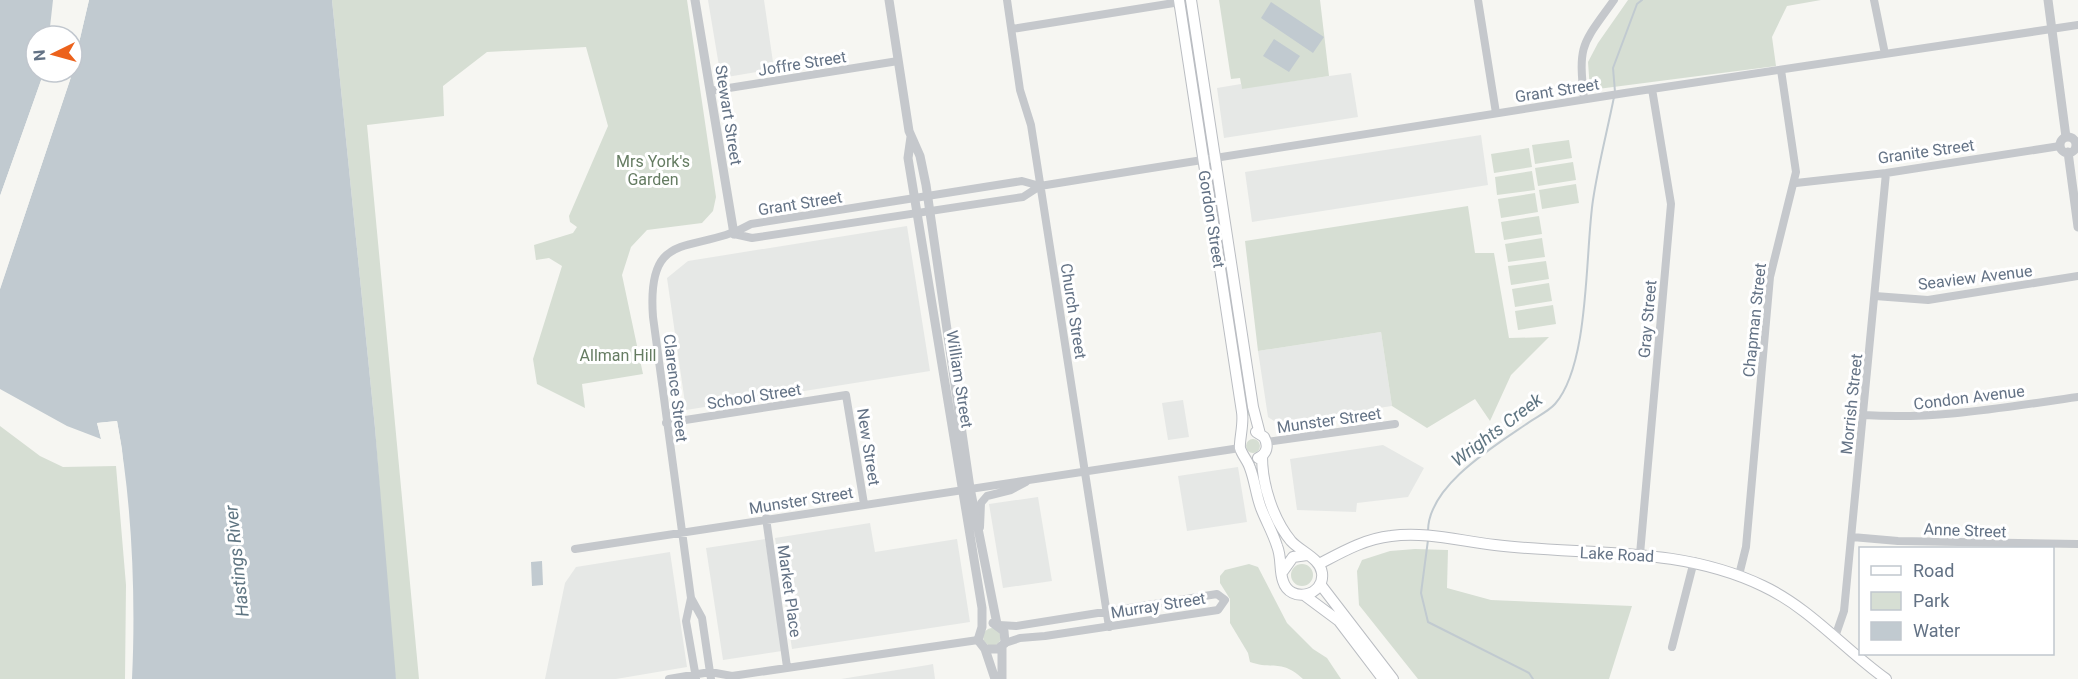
<svg xmlns="http://www.w3.org/2000/svg" width="2078" height="679" font-family="Roboto,sans-serif">
<style>
.built{fill:#e6e8e6}
.green{fill:#d6ded3}
.water{fill:#c1cad0}
.pier{fill:#f6f6f2}
.lines{fill:none;stroke-linecap:round;stroke-linejoin:round}
.stream{stroke:#c1cad0;stroke-width:2}
.secondary-casing{stroke:#babdc2;stroke-width:12}
.minor{stroke:#c5c8cc;stroke-width:8}
.tertiary{stroke:#c5c8cc;stroke-width:9}
.secondary{stroke:#fff;stroke-width:10}
.labels{text-anchor:middle;stroke-width:6;stroke-linejoin:round;paint-order:stroke}
.street-label{font-size:16px;fill:#637285;stroke:#fff}
.park-label{font-size:16px;fill:#657c62;stroke:#fff}
.water-label{font-size:18px;font-style:italic;fill:#5f7582;stroke:#fff}
</style>
<rect width="100%" height="100%" fill="#f6f6f2"/>
<!-- built -->
<path class="built" d="M708 0H764L774 69 721 78Z
M1351 73 1358 117 1224 138 1217 88 1241 84 1242 88Z
M1481 135 1488 185 1252 222 1245 172Z
M907 226 930 371 686 410 667 278 688 261Z
M1381 332 1392 406 1277 423 1268 417 1258 351Z
M1183 400 1189 437 1168 440 1162 403Z
M1383 445 1424 468 1408 497 1357 503 1356 512 1297 510 1290 459Z
M1238 467 1247 522 1187 531 1178 476Z
M1038 497 1052 581 1003 588 989 504Z
M870 523 875 552 957 539 970 622 792 649 775 538Z
M765 539 782 651 723 660 706 548Z
M670 552 687 667 616 679H545L565 583 576 567Z
M933 664 935 679H841L928 665Z"/>
<!-- green -->
<path class="green" d="M332 0H687L716 197 713 211 702 223 647 230 631 247 622 275 643 374 582 384 585 408 537 384 533 359 562 266 549 258 536 260 534 245 573 233 577 227 570 222 569 216 608 126 586 47 487 52 443 86 444 116 367 125 419 679H396L393 667 375 428Z
M1219 0H1320L1329 76 1242 89 1240 78 1231 79Z
M1628 0H1821L1787 6 1772 37 1776 66 1590 90 1588 62 1598 43Z
M1569 140 1572 158 1535 164 1532 145Z
M1529 148 1532 167 1494 173 1491 154Z
M1573 162 1576 180 1538 186 1535 168Z
M1532 171 1535 190 1497 195 1495 177Z
M1576 184 1579 203 1542 209 1539 190Z
M1535 193 1538 212 1501 218 1498 199Z
M1468 206 1475 253H1494L1509 338 1549 337 1511 375 1490 421 1475 399 1427 428 1392 406 1381 332 1258 351 1245 241Z
M1539 216 1542 234 1504 240 1501 222Z
M1542 238 1545 257 1508 262 1505 244Z
M1546 261 1549 279 1511 285 1508 266Z
M1225 274H1228L1250 415 1247 416Z
M1549 283 1552 301 1515 307 1512 289Z
M1553 305 1556 324 1518 330 1515 311Z
M0 426 40 456 63 467 116 466 126 585 125 679H0Z
M1246 446a7 7 0 1 1 14 0a7 7 0 1 1-14 0Z
M1415 549 1448 550 1447 588 1491 600 1632 606 1609 679H1418L1359 605 1357 571 1362 560 1390 551Z
M1291 575a11 11 0 1 1 22 0a11 11 0 1 1-22 0Z
M1249 564 1258 567 1287 623 1313 649 1327 658 1341 679H1303C1282 659 1272 670 1250 662L1248 653 1230 623V599L1220 583V576L1225 570Z
M983 637a9 9 0 1 1 18 0a9 9 0 1 1-18 0Z"/>
<!-- water -->
<path class="water" d="M0 0H53L49 36H36V72H44L0 196Z
M89 0H332L375 428 396 679H132C136 597 132 501 117 421L97 423 101 439 67 426 0 389V289L71 77Z
M1271 2 1324 37 1313 53 1261 18Z
M1274 39 1300 56 1289 72 1263 56Z
M542 561 543 585 532 586 531 562Z"/>
<!-- pier -->
<path class="pier" d="M86 0H89L71 77 0 289V282L69 72H72V59Z
M44 72 47 73 0 199V196Z
M117 421 122 449 132 574V679H129V575L119 450 114 424 101 425 104 439 102 442 97 423Z"/>
<g class="lines">
<!-- stream -->
<path class="stream" d="M1615 92 1613 68 1637 4 1642 0
M1428 531C1428 487 1491 448 1525 425 1534 418 1548 412 1555 404 1590 364 1585 252 1593 200 1598 166 1607 132 1614 97
M1428 540 1421 593 1428 622 1529 673 1533 679"/>
<!-- secondary casing -->
<g class="secondary-casing">
<path id="secondary" d="M1179 0 1242 412C1244 424 1239 441 1240 448 1242 455 1248 461 1250 468 1255 481 1256 495 1261 508 1266 521 1273 533 1277 546 1282 558 1279 570 1283 581 1290 604 1325 596 1322 573 1320 558 1301 552 1291 541 1273 519 1262 485 1262 456
M1191 0 1253 407 1260 434
M1256 432 1264 437C1269 446 1267 454 1258 458
M1319 564C1342 552 1364 539 1391 536 1425 531 1460 541 1495 545 1586 556 1678 545 1763 586 1810 608 1844 649 1886 679
M1283 571 1293 557 1307 555
M1320 584 1393 679
M1304 595 1339 621 1383 679"/>
</g>
<!-- minor -->
<path class="minor" d="M1007 0 1020 90 1031 125 1109 627
M1478 0 1496 113
M1874 0 1885 54
M1012 29 1180 2
M710 91 898 61
M1584 99C1578 43 1582 45 1614 0
M1796 183 1886 173 2060 146
M734 234 752 238 1023 197 1040 186 1139 170 1625 93 2078 25
M1875 296 1928 300 2078 276
M1864 415C1936 420 2006 407 2078 397
M666 423 846 395 864 504
M1266 442 1395 424
M766 518 787 667
M980 527 981 503 987 496 1011 490 1026 482
M1852 537 1898 541 2078 544
M575 549 1240 448
M1640 554 1671 204 1652 89
M1739 575 1746 547 1770 277 1796 172 1781 70
M691 598 686 621 696 678
M999 625 1016 626 1217 594 1225 600 1218 610 1045 636 1020 638 1005 643
M1835 637 1844 611 1886 173
M1672 647 1694 561
M669 679 710 672 732 676 978 640
M711 679 702 618 691 598 653 317C646 224 696 256 751 224L1022 181 1040 186"/>
<!-- tertiary -->
<path class="tertiary" d="M695 0 734 234
M889 0 909 131 920 156 926 185 970 488 997 624
M2048 0 2066 137
M911 137 908 158 982 608V627L978 640 985 649 995 679
M2060 145a8 8 0 1 1 16 0a8 8 0 1 1-16 0Z
M2068 152 2078 227
M985 649H998L1005 643 1004 631 993 623
M1002 679V647"/>
<!-- secondary -->
<use href="#secondary" class="secondary"/>
</g>
<g class="labels">
<!-- street labels -->
<g class="street-label">
<text transform="translate(802 63) rotate(-9)" y="6">Joffre Street</text>
<text transform="translate(1557 90) rotate(-9)" y="6">Grant Street</text>
<text transform="translate(729 115) rotate(81)" y="6">Stewart Street</text>
<text transform="translate(1926 151) rotate(-8)" y="6">Granite Street</text>
<text transform="translate(800 203) rotate(-9)" y="6">Grant Street</text>
<text transform="translate(1212 219) rotate(81)" y="6">Gordon Street</text>
<text transform="translate(1975 277) rotate(-7)" y="6">Seaview Avenue</text>
<text transform="translate(1074 311) rotate(81)" y="6">Church Street</text>
<text transform="translate(1647 319) rotate(-85)" y="6">Gray Street</text>
<text transform="translate(1754 320) rotate(-84)" y="6">Chapman Street</text>
<text transform="translate(960 379) rotate(81)" y="6">William Street</text>
<text transform="translate(676 388) rotate(83)" y="6">Clarence Street</text>
<text transform="translate(754 396) rotate(-9)" y="6">School Street</text>
<text transform="translate(1969 397) rotate(-7)" y="6">Condon Avenue</text>
<text transform="translate(1851 404) rotate(-84)" y="6">Morrish Street</text>
<text transform="translate(1329 420) rotate(-8)" y="6">Munster Street</text>
<text transform="translate(869 447) rotate(81)" y="6">New Street</text>
<text transform="translate(801 500) rotate(-9)" y="6">Munster Street</text>
<text transform="translate(1965 530) rotate(2)" y="6">Anne Street</text>
<text transform="translate(1617 554) rotate(3)" y="6">Lake Road</text>
<text transform="translate(790 591) rotate(82)" y="6">Market Place</text>
<text transform="translate(1158 605) rotate(-9)" y="6">Murray Street</text>
</g>
<!-- park labels -->
<g class="park-label">
<text x="653" y="167">Mrs York's<tspan x="653" dy="18">Garden</tspan></text>
<text x="618" y="361">Allman Hill</text>
</g>
<!-- water labels -->
<g class="water-label">
<text transform="translate(1497 430) rotate(-37)" y="6">Wrights Creek</text>
<text transform="translate(237 561) rotate(-96)" y="6">Hastings River</text>
</g>
</g>
<!-- legend -->
<rect x="1859" y="547" width="195" height="108" fill="#ffffff" stroke="#c1c7ce" stroke-width="1.5"/>
<rect x="1871" y="566" width="30" height="9" fill="#ffffff" stroke="#c1c7ce" stroke-width="1.5"/>
<text x="1913" y="577" font-size="18" fill="#637285">Road</text>
<rect x="1871" y="592" width="30" height="18" fill="#d6ded3" stroke="#c1c7ce" stroke-width="1.5"/>
<text x="1913" y="607" font-size="18" fill="#637285">Park</text>
<rect x="1871" y="622" width="30" height="18" fill="#c1cad0" stroke="#c1c7ce" stroke-width="1.5"/>
<text x="1913" y="637" font-size="18" fill="#637285">Water</text>
<!-- north arrow -->
<g transform="translate(54 54) rotate(265)"><circle r="28" fill="#ffffff" stroke="#c1c7ce" stroke-width="1.5"/>
<path d="M0-4.5L10 22L0 15L-10 22Z" fill="#ec621c"/>
<text y="-9" font-size="16" font-weight="bold" text-anchor="middle" fill="#637285">N</text>
</g>
</svg>
